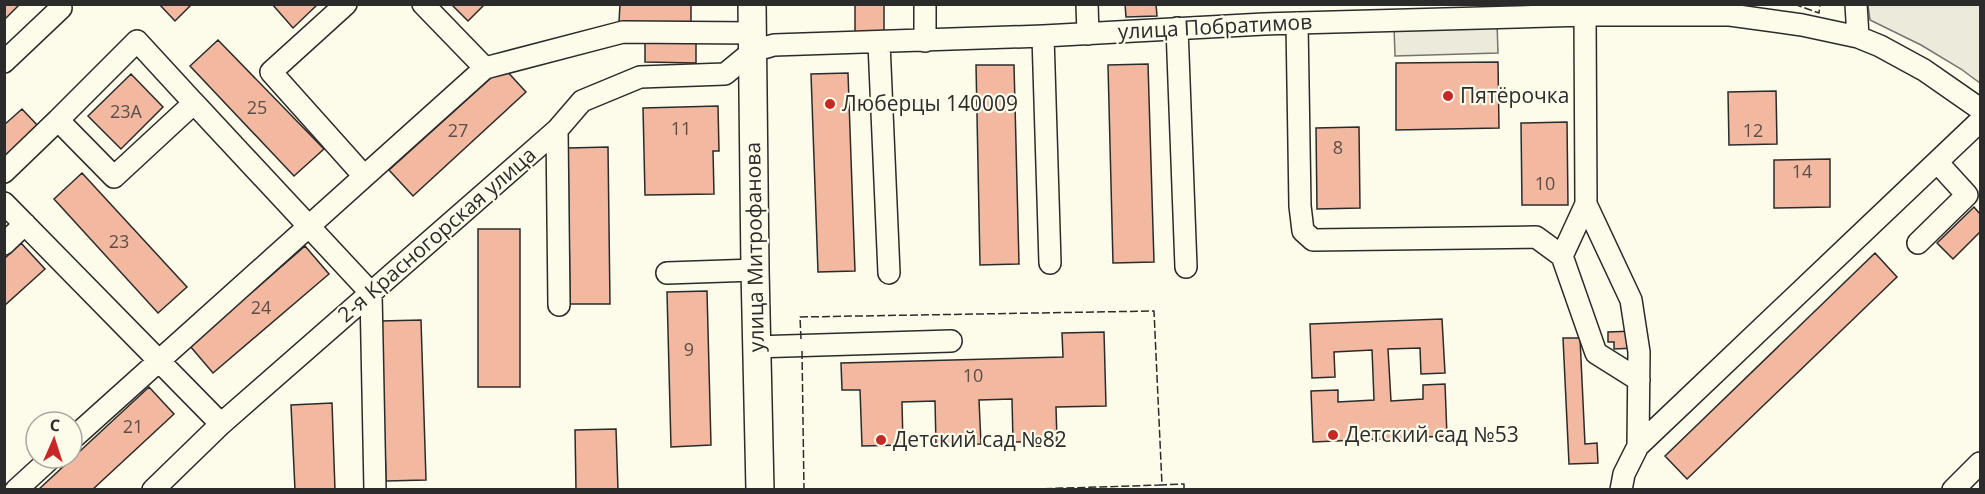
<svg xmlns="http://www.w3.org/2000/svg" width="1985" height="494" font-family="'Open Sans',sans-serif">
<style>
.parking{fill:#eceadb;stroke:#74746e;stroke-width:1.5}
.building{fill:#f2b8a0;stroke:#2b2b2b;stroke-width:1.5}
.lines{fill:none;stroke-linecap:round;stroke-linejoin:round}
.minor-casing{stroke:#2b2b2b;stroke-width:24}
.major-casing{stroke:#2b2b2b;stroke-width:30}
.minor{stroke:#fdfbea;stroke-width:21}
.major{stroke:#fdfbea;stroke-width:27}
.fence{stroke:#2b2b2b;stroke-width:1.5;stroke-dasharray:8 3;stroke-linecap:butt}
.poi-dot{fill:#c62828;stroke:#fdfbea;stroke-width:2}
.labels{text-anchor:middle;stroke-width:4.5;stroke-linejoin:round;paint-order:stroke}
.number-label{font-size:18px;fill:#5d4e48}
.street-label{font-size:21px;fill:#2b2b2b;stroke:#fdfbea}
.poi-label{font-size:21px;fill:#2b2b2b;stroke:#fdfbea;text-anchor:start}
</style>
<rect width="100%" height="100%" fill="#fdfbea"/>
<!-- parking -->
<path class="parking" d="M1868 5H1980V83L1961 69 1921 45 1870 20Z
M1497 23 1498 53 1395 56 1394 27Z"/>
<!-- building -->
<path class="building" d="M4 4H20L4 20Z
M159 4H192L175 21Z
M272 4H318L293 28Z
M451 4H485L468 21Z
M620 4H691V24L619 22Z
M855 4H884V33H855Z
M1125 4H1156L1157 16 1126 17Z
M218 40 324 149 294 176 190 66Z
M645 40H696V63L645 62Z
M1498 62 1499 128 1396 130V63Z
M1148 64 1154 262 1113 263 1108 65Z
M976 65H1014L1019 264 980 265Z
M503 67 526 92 413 196 389 170Z
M848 73 855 271 818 272 811 74Z
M131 74 163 107 121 149 88 116Z
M1776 91 1777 144 1729 145 1728 92Z
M718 106 719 151H713L714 194 645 195 643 108Z
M22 109 39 127 7 158 4 156V125Z
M1567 122 1568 205H1522L1521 123Z
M1359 127 1360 208 1317 209 1316 128Z
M608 147 610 304H570L568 148Z
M1830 159V207L1774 208V160Z
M82 173 187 287 158 313 54 199Z
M1974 207 1980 214V232L1953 259 1937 243Z
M478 229H520V387H478Z
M21 243 45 269 4 306V259Z
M305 246 329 274 213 373 190 346Z
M1875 253 1897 277 1687 479 1665 456Z
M707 291 711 445 671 447 667 292Z
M1442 319 1445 373 1421 374 1420 348 1388 349 1391 401 1423 399V385L1445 384 1447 436 1313 442 1311 391 1338 390V402L1374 400 1372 350 1334 352 1335 377 1312 378 1310 324Z
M421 320 426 480 386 481 381 321Z
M1634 331 1635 348 1614 349V342H1608V332Z
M1104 332 1106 406 1056 407 1057 441 1013 442 1012 399 979 400 981 444 936 445 935 401 902 402 903 445 862 446 860 390H842L841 363 1063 357 1062 333Z
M1563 338H1580L1585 444 1597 443 1598 463 1569 464Z
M149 387 174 414 92 490H38Z
M332 403 335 490H295L291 405Z
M616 429 618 490H576L575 430Z"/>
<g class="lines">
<!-- minor casing -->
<g class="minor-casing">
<path id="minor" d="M346 4 271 72 364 176
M423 4 485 68
M925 4V41
M1087 4 1088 34
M1856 4 1858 37
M1585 15 1586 204
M1297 23 1300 206 1303 231 1313 240 1536 237 1562 256
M1177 28 1186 267
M1043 36 1050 263
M879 43 889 273
M4 62 61 8
M58 120 137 41 194 103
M557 130 559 305
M4 172 58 120 114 177 194 103 371 293 375 490
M4 203 221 424
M1918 243 1967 195 1937 162
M4 244 25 224
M667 273 755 270
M756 347 951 341
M72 439 485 68 623 32 753 33
M1638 446 1639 352 1631 300 1586 204 1562 256 1596 353 1639 380
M16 490 51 458
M153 490 221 424 557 130 582 101 640 77 725 74 753 51 774 45 1043 36 1264 24 1585 15H1730L1802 25 1858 37 1880 46 1924 70 1980 109
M1621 490 1624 474 1638 446 1980 121
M1953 490 1980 463"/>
</g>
<!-- major casing -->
<g class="major-casing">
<path id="major" d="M752 4 755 270 760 490"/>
</g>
<!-- minor -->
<use href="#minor" class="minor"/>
<!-- major -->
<use href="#major" class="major"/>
<!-- fence -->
<path class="fence" d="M1283 4H1315
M1794 4 1819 13 1820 4
M801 339 800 317 1154 311 1162 485 1003 490
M802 351 804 490
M1159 485 1184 484V490"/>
</g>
<!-- markers -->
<g class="poi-dot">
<circle cx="1448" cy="96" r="6"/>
<circle cx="830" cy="104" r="6"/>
<circle cx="1333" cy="435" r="6"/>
<circle cx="881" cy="440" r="6"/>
</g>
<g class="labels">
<!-- number labels -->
<g class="number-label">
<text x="257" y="114">25</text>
<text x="126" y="118">23А</text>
<text x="681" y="135">11</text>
<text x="458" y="137">27</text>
<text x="1753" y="137">12</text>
<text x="1338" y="154">8</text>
<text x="1802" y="178">14</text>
<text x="1545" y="190">10</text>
<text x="119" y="248">23</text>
<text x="261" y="314">24</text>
<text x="689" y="356">9</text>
<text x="973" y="382">10</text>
<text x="133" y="433">21</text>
</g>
<!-- street labels -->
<g class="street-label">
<text transform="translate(1215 27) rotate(-3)" y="7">улица Побратимов</text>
<text transform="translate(437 235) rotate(-41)" y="7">2-я Красногорская улица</text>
<text transform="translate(755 247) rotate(-91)" y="7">улица Митрофанова</text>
</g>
<!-- poi labels -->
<g class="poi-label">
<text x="1460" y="103">Пятёрочка</text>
<text x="842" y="111">Люберцы 140009</text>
<text x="1345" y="442">Детский сад №53</text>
<text x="893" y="447">Детский сад №82</text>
</g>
</g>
<!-- border -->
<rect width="1985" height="494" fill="none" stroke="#2b2b2b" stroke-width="12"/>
<!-- north arrow -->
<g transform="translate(54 440) rotate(3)"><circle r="28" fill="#fdfbea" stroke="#a9a89e" stroke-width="1.5"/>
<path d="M0-4.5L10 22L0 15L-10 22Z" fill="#c62828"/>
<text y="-9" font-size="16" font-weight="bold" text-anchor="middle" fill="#2b2b2b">С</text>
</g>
</svg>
